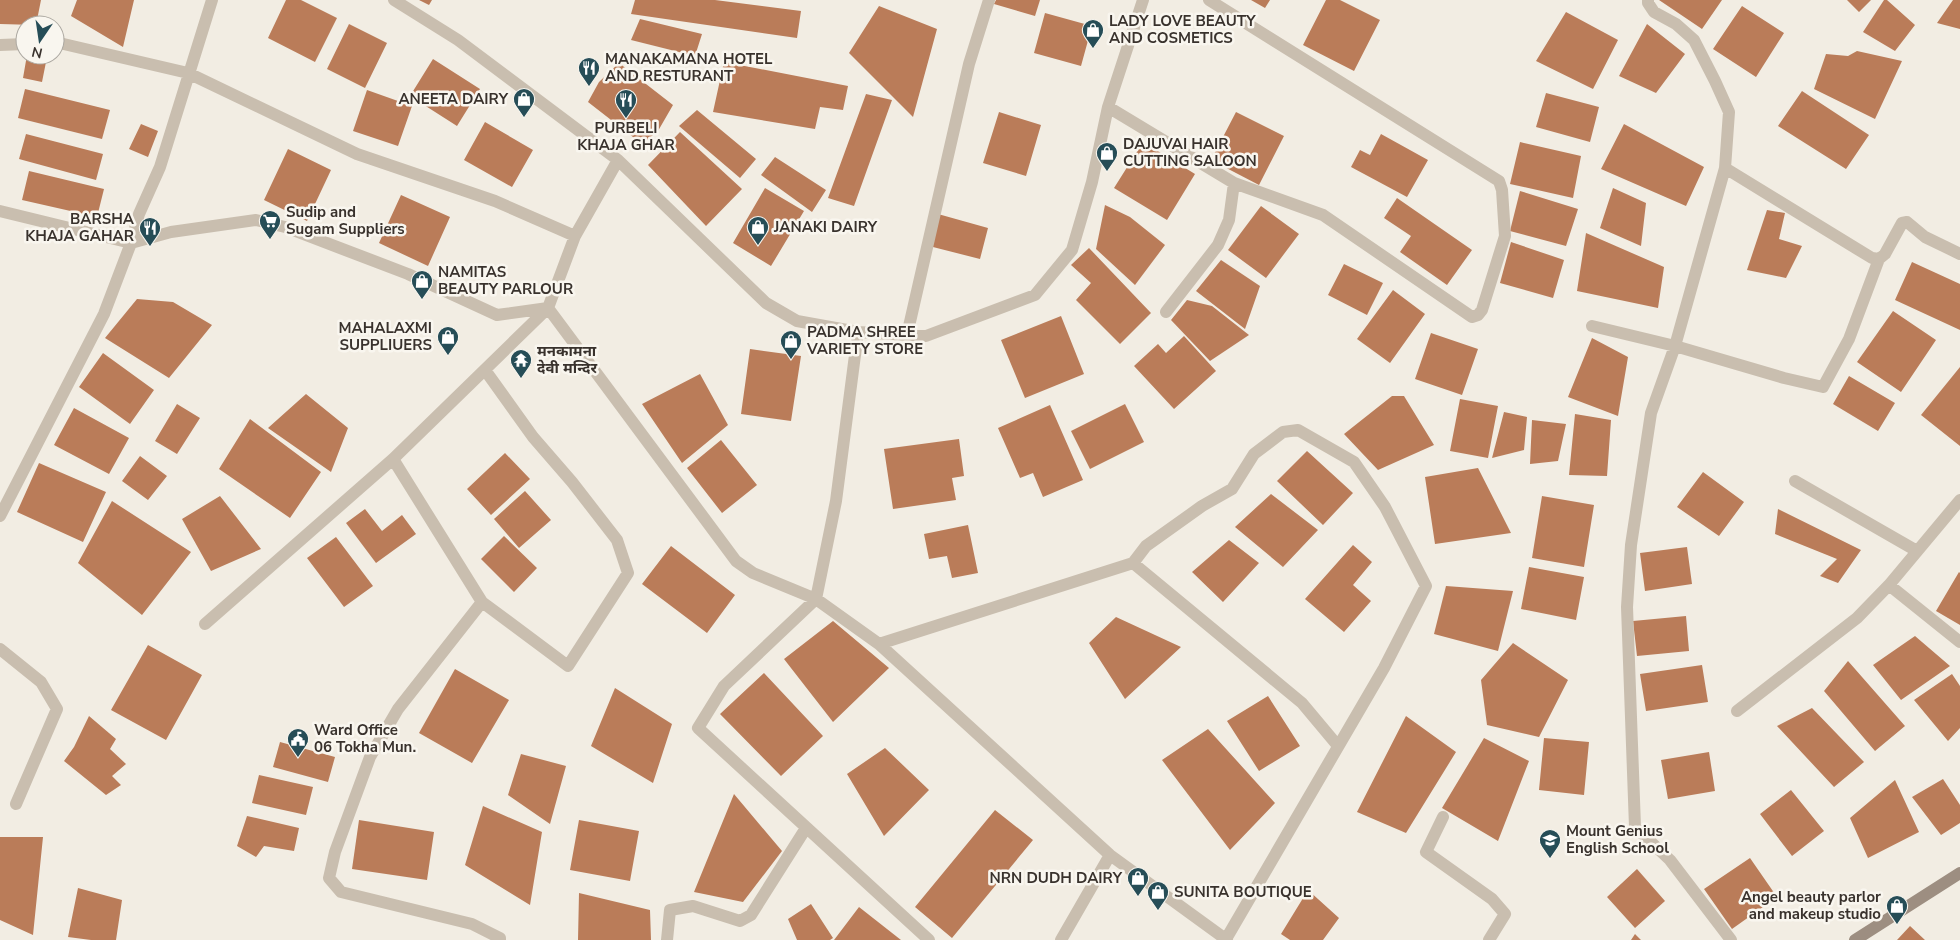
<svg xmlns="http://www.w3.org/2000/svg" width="1960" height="940" font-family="'Nunito Sans','Noto Sans Devanagari',sans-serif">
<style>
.building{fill:#ba7c59}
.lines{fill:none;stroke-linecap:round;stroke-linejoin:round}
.minor{stroke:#c9beaf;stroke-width:12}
.secondary{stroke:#9d8e81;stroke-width:12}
.labels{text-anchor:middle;stroke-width:5;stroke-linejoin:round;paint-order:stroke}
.poi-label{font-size:15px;font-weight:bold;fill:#39322d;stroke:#f9f6ef;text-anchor:start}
</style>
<rect width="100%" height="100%" fill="#f2ede3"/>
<!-- building -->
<path class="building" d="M0 0H41L36 25 0 24Z
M77 0H134L123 47 71 16Z
M286 0H301L337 18 315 62 268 38Z
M419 0H432L429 5Z
M635 0H715L801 11 797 38 631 14Z
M996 0H1040L1035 16 994 4Z
M1251 0H1270L1265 8Z
M1326 0H1340L1380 20 1354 71 1303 45Z
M1659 0H1722L1702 29Z
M1847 0H1871L1859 12Z
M1884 0H1887L1915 25 1895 51 1863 32Z
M1953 0H1960V29L1937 23Z
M879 6 937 29 913 117 849 53Z
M1742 6 1784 33 1756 77 1713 49Z
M1566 12 1618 40 1593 89 1536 61Z
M1045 13 1092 26 1081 66 1034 53Z
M640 19 702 34 695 56 631 40Z
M349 24 387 43 365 88 327 69Z
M1647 24 1685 54 1656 93 1619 76Z
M1857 51 1902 61 1875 119 1814 89 1826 54 1848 56Z
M27 55 47 57 42 82 23 78Z
M433 59 480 89 457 126 410 96Z
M724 62 848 86 843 110 820 107 815 129 713 112Z
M619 63 673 105 658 131 642 144 588 102 599 82Z
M25 89 110 110 102 139 18 118Z
M367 90 412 106 398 146 353 131Z
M1802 91 1869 135 1846 169 1778 126Z
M1546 93 1599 107 1590 142 1536 127Z
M866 94 892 100 854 206 828 198Z
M697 110 756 159 740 178 679 126Z
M999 112 1041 125 1026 176 983 163Z
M1236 112 1284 136 1259 185 1211 160Z
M485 122 533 150 512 187 464 160Z
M141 124 158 131 148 157 129 149Z
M1624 124 1704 167 1686 206 1601 169Z
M680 132 742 189 706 226 648 165Z
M26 134 103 154 96 180 19 159Z
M1381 134 1428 160 1407 197 1351 167 1360 150 1370 155Z
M1143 142 1195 174 1167 220 1114 188Z
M1520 142 1581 156 1573 198 1510 184Z
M288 149 331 170 307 221 264 200Z
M775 157 826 190 812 212 761 175Z
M29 171 104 189 97 217 22 200Z
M765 188 804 211 771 266 733 243Z
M1613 188 1646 203 1641 246 1600 228Z
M1520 191 1578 209 1566 246 1510 231Z
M401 195 450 217 428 266 379 243Z
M1397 198 1472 250 1447 285 1400 252 1411 236 1384 218Z
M1105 205 1130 217 1165 245 1135 285 1096 249Z
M1261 206 1299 234 1266 278 1228 250Z
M1767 210 1785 213 1779 239 1802 246 1786 278 1747 270Z
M938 214 988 228 980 259 929 246Z
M1586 233 1664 267 1658 308 1577 291Z
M1511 242 1564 260 1553 298 1500 283Z
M1089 248 1151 313 1120 344 1076 300 1091 283 1071 265Z
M1221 260 1260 286 1245 329 1196 291Z
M1912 262 1960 284V330L1895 300Z
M1344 264 1383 283 1367 315 1328 295Z
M1393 290 1425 314 1390 363 1357 339Z
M137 299 173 302 212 325 169 378 105 338Z
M1187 300 1212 306 1249 335 1210 361 1171 320Z
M1893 311 1936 340 1901 392 1857 362Z
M1061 316 1084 374 1025 398 1001 340Z
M1431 333 1478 349 1462 395 1415 379Z
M1184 336 1216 371 1174 409 1134 366 1158 344 1166 353Z
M1592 338 1628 357 1618 416 1568 397Z
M750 349 801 356 791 421 741 414Z
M103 353 154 390 130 424 79 387Z
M1960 367V446L1921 415Z
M700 374 728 425 682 463 642 404Z
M1849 376 1895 403 1878 431 1833 404Z
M306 394 348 428 331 472 268 428Z
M1392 396H1404L1434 445 1378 470 1344 434Z
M1460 399 1498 406 1488 458 1450 451Z
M177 404 200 418 177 454 155 441Z
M1125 404 1144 442 1090 469 1071 431Z
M1050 405 1083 480 1043 497 1033 473 1020 478 998 428Z
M74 408 129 438 109 474 54 445Z
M1504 412 1527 417 1524 450 1492 458Z
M1575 414 1611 420 1607 476 1569 475Z
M250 419 321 472 290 518 219 469Z
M1532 420 1566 424 1558 461 1530 464Z
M959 439 964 476 952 478 956 500 893 509 884 449Z
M721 440 757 485 722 513 687 468Z
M1307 451 1353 493 1323 525 1277 481Z
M505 453 530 479 491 515 467 489Z
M140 456 167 476 148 500 122 481Z
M39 463 106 492 83 542 17 512Z
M1478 468 1511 533 1435 544 1425 477Z
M1703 472 1744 502 1719 536 1677 507Z
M525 491 551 520 519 548 494 519Z
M1271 494 1318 530 1283 567 1235 527Z
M220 496 261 549 211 571 182 519Z
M1542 496 1594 505 1584 567 1532 558Z
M112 501 191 552 142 615 78 563Z
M365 509 382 531 402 515 416 534 376 563 346 523Z
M1778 509 1861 550 1838 583 1820 576 1837 559 1775 534Z
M968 525 978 573 952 578 947 556 929 559 924 534Z
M504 536 537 568 514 592 481 559Z
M336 537 373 586 344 607 307 558Z
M1229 540 1259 563 1223 602 1192 572Z
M1353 545 1372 562 1353 585 1371 601 1344 632 1305 599Z
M671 546 735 595 707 633 642 584Z
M1687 547 1692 584 1645 591 1640 553Z
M1529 567 1584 577 1576 620 1521 609Z
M1959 572 1960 573V625L1936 611Z
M1446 586 1513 591 1498 651 1434 634Z
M1686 616 1689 651 1637 656 1633 621Z
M1116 617 1181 647 1125 699 1089 643Z
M833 621 889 668 833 722 784 659Z
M1915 636 1950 666 1901 700 1873 665Z
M1513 643 1568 680 1539 737 1487 725 1481 680Z
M148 645 202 675 166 740 111 710Z
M1848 661 1905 726 1875 751 1824 691Z
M1702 665 1708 702 1646 711 1640 674Z
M455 669 509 700 472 763 419 733Z
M764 673 823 736 781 776 720 714Z
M1952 674 1960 686V728L1948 741 1914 700Z
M615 688 672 724 653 783 591 746Z
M1268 696 1300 746 1259 771 1227 721Z
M1812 708 1864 762 1834 787 1777 726Z
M89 716 116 739 110 749 126 764 112 776 121 785 106 795 64 761 74 747Z
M1406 716 1456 752 1406 833 1357 812Z
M1208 729 1275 803 1230 850 1162 760Z
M1484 738 1529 761 1498 841 1442 808Z
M1544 738 1589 742 1584 795 1539 790Z
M280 742 335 757 328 782 273 767Z
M885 748 929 790 884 836 847 774Z
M1709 752 1715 791 1668 799 1661 760Z
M521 754 566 766 550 824 508 795Z
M259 775 313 787 306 815 252 803Z
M1943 779 1960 805V823L1941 835 1912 797Z
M1895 780 1919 832 1868 858 1850 818Z
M1791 790 1824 831 1792 856 1760 814Z
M734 794 782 851 743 902 694 892Z
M483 806 542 832 530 905 465 865Z
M995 810 1033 840 952 938 915 907Z
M247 816 299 828 294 851 264 846 256 857 237 846Z
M359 820 434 832 427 880 352 869Z
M579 820 639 831 630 881 570 870Z
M0 837H43L33 935 0 920Z
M1750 858 1777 897 1732 929 1704 889Z
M1637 869 1665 901 1635 928 1607 897Z
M78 888 122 900 116 940H91L68 937Z
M1308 890 1339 918 1323 940H1290L1281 934Z
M579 893 650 910 651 940H578Z
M811 904 833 938 830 940H797L788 919Z
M859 907 901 940H834Z
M1910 926 1925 940H1897Z
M1635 934 1641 940H1631Z"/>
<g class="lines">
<!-- minor -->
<path class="minor" d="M394 0 458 40 618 160 766 303 797 321 858 332 926 336 1035 295 1072 250 1092 182 1108 107 1143 0
M1648 0V3L1654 12 1676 24 1694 40 1715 81 1729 112 1725 168
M55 42 188 73 357 154 495 201 575 236
M0 45 25 44
M1108 107 1234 183 1323 215 1472 317 1478 315 1482 310 1505 236 1502 190 1499 181 1209 0
M0 211 131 243 104 314 0 516
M131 243 171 232 256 220 285 227 408 274 497 315 548 308 736 561 753 573 816 599 879 644 1110 855 1227 940
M131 243 139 214 160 167 212 0
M1166 312 1218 245 1229 220 1234 183
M1592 326 1675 346 1784 378 1823 387 1849 339 1879 259
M858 332 836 501 816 599 724 686 698 728 929 940
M907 335 969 64 989 0
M393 459 482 602 568 666 628 573 617 540 572 482 533 437 485 370
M1795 481 1917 551
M1133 563 1302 703 1338 746
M1889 585 1960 500
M482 602 398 709 370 757 335 852 329 878 341 892 472 924 500 938V940
M205 624 393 459 548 308 575 236 618 160
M879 644 1133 563 1146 546 1202 506 1232 489 1254 454 1283 432 1298 430 1354 462 1385 507 1426 586 1384 668 1226 939
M0 649 41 682 57 709 16 804
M1737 711 1857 618 1889 585 1960 642
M1443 817 1426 852 1492 899 1505 914 1489 940
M667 940 670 910 693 906 740 921 751 915 806 828
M1061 940 1110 855
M1731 940 1670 860 1635 827 1627 607 1631 545 1651 413 1675 346 1725 168 1872 258 1879 259 1885 254 1902 223 1907 222 1925 237 1960 254"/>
<!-- secondary -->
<path class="secondary" d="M1855 940 1960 873"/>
</g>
<!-- icons -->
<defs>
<g id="shop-pin" transform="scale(1.125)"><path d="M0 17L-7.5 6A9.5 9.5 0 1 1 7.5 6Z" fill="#264d57" stroke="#f9f6ef"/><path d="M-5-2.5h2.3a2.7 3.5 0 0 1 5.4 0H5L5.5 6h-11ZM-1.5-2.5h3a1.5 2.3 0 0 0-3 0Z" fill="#fff"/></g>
<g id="restaurant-pin" transform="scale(1.125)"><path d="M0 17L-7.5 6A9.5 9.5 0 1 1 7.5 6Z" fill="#264d57" stroke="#f9f6ef"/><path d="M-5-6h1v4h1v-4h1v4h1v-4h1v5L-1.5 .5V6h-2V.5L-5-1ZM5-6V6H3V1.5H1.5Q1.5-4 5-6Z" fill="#fff"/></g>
<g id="supermarket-pin" transform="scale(1.125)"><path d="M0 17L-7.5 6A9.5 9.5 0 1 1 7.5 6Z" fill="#264d57" stroke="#f9f6ef"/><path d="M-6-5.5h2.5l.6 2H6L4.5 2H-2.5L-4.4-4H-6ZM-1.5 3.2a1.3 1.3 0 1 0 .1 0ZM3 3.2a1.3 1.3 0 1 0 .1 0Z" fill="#fff"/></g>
<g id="temple-pin" transform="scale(1.125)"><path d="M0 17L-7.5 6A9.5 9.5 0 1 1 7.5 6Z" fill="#264d57" stroke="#f9f6ef"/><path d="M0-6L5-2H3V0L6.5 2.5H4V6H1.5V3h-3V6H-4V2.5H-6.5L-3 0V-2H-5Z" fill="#fff"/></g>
<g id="civic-pin" transform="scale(1.125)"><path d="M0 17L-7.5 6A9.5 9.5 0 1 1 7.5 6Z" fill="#264d57" stroke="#f9f6ef"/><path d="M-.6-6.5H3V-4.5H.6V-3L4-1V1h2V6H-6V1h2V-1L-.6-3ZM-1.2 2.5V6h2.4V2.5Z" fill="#fff"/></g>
<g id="school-pin" transform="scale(1.125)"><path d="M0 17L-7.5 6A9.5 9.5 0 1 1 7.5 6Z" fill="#264d57" stroke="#f9f6ef"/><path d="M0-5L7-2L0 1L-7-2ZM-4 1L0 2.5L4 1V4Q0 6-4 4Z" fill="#fff"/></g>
</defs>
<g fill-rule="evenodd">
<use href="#shop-pin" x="1093" y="30"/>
<use href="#restaurant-pin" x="589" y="68"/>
<use href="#shop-pin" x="524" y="99"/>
<use href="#restaurant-pin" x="626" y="100"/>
<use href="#shop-pin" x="1107" y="153"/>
<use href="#supermarket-pin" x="270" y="221"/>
<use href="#shop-pin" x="758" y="227"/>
<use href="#restaurant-pin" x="150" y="228"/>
<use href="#shop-pin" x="422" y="281"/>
<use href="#shop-pin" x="448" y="337"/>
<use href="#shop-pin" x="791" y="341"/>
<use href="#temple-pin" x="521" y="360"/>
<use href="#civic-pin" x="298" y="739"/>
<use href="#school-pin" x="1550" y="840"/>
<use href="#shop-pin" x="1138" y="878"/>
<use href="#shop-pin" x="1158" y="892"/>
<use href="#shop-pin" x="1897" y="906"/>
</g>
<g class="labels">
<!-- poi labels -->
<g class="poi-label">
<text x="1109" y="26">LADY LOVE BEAUTY<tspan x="1109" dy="17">AND COSMETICS</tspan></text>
<text x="605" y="64">MANAKAMANA HOTEL<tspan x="605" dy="17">AND RESTURANT</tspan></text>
<text x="508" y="104" text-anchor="end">ANEETA DAIRY</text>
<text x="626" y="133" text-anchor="middle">PURBELI<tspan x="626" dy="17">KHAJA GHAR</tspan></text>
<text x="1123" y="149">DAJUVAI HAIR<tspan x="1123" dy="17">CUTTING SALOON</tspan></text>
<text x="286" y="217">Sudip and<tspan x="286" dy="17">Sugam Suppliers</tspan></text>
<text x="134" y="224" text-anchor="end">BARSHA<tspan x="134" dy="17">KHAJA GAHAR</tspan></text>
<text x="774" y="232">JANAKI DAIRY</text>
<text x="438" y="277">NAMITAS<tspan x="438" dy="17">BEAUTY PARLOUR</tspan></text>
<text x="432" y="333" text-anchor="end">MAHALAXMI<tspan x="432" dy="17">SUPPLIUERS</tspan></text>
<text x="807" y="337">PADMA SHREE<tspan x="807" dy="17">VARIETY STORE</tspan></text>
<text x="537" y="356">मनकामना<tspan x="537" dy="17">देवी मन्दिर</tspan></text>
<text x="314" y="735">Ward Office<tspan x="314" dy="17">06 Tokha Mun.</tspan></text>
<text x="1566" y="836">Mount Genius<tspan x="1566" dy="17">English School</tspan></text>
<text x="1122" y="883" text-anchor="end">NRN DUDH DAIRY</text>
<text x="1174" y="897">SUNITA BOUTIQUE</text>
<text x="1881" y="902" text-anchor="end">Angel beauty parlor<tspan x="1881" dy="17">and makeup studio</tspan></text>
</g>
</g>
<!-- north arrow -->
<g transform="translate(40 40) rotate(193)"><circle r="24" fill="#f9f6ef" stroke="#aca8a1"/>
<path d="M0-4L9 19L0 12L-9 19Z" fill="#264d57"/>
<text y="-8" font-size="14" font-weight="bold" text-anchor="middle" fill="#39322d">N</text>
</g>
</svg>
